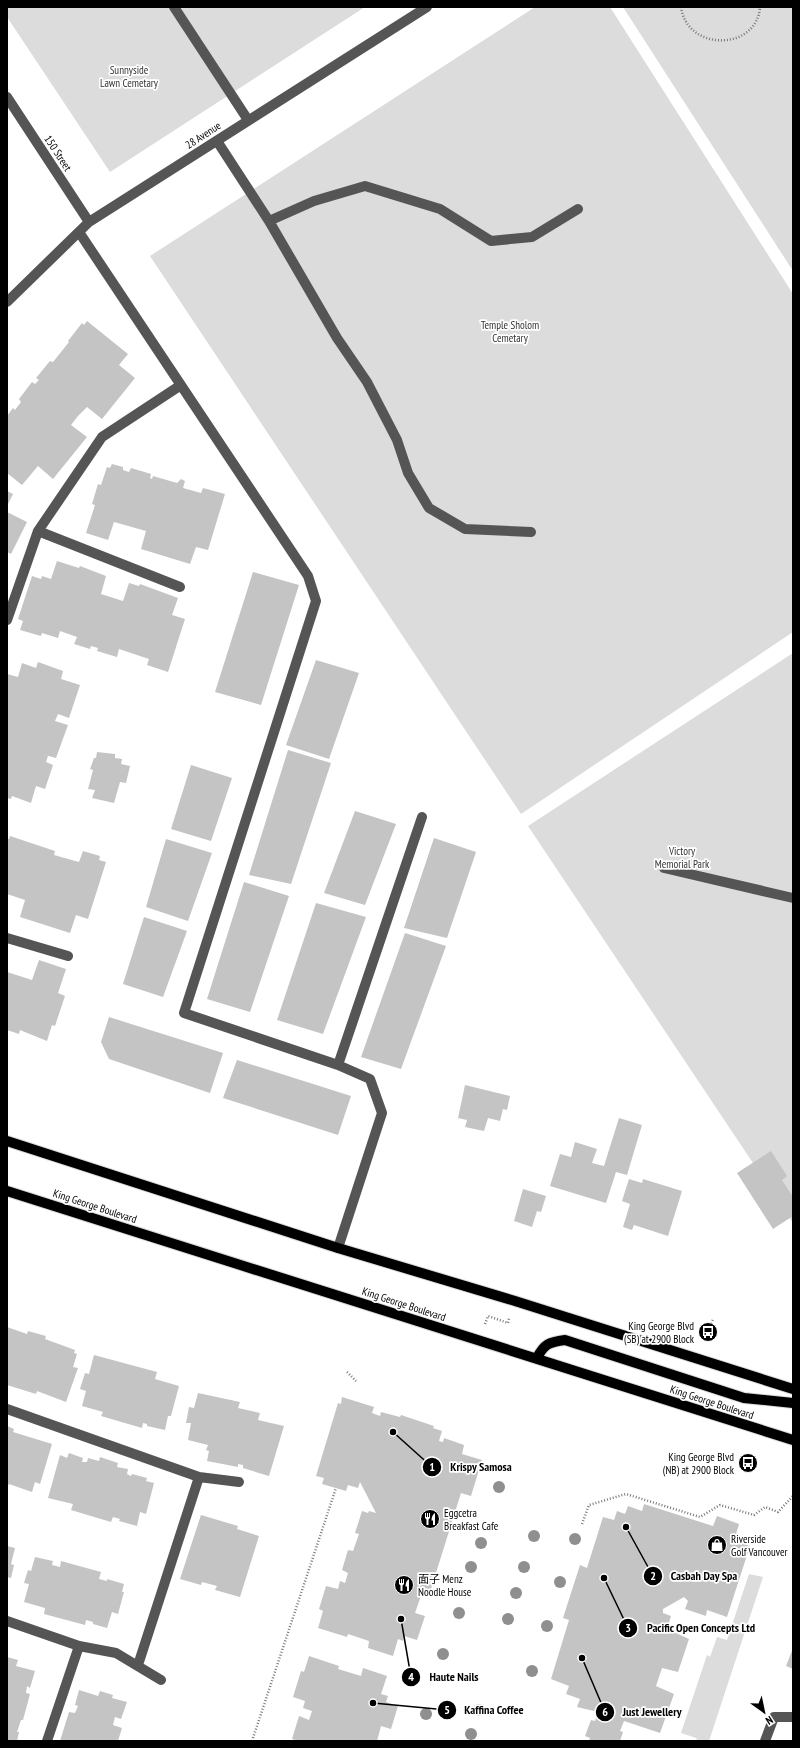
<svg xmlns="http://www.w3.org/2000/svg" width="800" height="1748" font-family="'PT Sans Narrow','Noto Sans SC',sans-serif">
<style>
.green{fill:#dcdcdc}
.building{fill:#c4c4c4}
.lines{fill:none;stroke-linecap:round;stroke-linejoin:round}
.major-casing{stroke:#dbdbdb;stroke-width:12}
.path{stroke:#777;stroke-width:2.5;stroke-dasharray:1 2;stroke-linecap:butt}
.minor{stroke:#555;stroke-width:10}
.major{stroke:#000;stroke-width:10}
.tree{fill:#8f8f8f}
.labels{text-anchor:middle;stroke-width:3.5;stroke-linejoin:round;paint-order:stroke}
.park-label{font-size:11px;fill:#333;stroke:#fff}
.street-label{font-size:11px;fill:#000;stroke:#fff}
.poi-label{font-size:11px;fill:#000;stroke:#fff;text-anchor:start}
.leader{fill:none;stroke:#000;stroke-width:1.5}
.callout-dot{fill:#000;stroke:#fff;stroke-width:1.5}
.mark-label{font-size:12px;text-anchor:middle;font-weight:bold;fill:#fff}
.callout-label{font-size:12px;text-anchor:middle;font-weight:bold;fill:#000;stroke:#fff;stroke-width:3.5;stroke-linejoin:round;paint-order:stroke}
</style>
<rect width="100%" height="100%" fill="#fff"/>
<!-- green -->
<path class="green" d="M7 7H365L110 172 7 17Z
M535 7H610L793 294V632L521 814 150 256Z
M623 7H793V271Z
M793 653V1223L528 826Z
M749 1574 763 1577 709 1741H698L696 1738 681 1733 707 1655 710 1657 717 1637 727 1640Z"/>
<!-- building -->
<path class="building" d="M87 321 128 354 119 365 135 378 102 419 87 407 78 416 71 425 87 437 53 479 38 466 22 485 7 473V416L13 408 15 410 21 402 19 399 32 382 35 384 39 380 36 378 50 361 53 362 69 342 68 341 82 323 84 325Z
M112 464 123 467V470L129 472 131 468 151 474 150 478 152 479 153 476 177 483 181 479 185 481 183 488 201 493 203 488 225 494 208 550 196 547 190 564 141 549 146 531 114 522 108 540 86 533 95 505 92 504 98 484 101 485 107 467 110 468Z
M7 491 13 494 7 506Z
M7 512 27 522 11 554 7 552Z
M57 561 79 568 80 566 106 576 101 594 123 601 129 583 139 586 140 584 178 598 172 615 185 619 168 672 147 665 149 659 119 649 117 657 97 651 98 648 91 646 90 649 74 644 77 637 60 631 58 638 42 633 41 636 20 630 23 621 18 619 32 576 41 579 42 576 51 579Z
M253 572 299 585 261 705 215 692Z
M316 660 359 673 329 759 286 745Z
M38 662 63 671 61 679 80 685 69 718 58 714 55 721 68 725 56 758 45 755 48 756 46 762 53 765 45 789 36 786 31 803 12 796 11 799 7 798V674L18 677 22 663 36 668Z
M288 750 331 763 291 884 249 875Z
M97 752 115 754V758L122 759 121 764 130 766 126 783 120 782 114 803 92 798 95 790 88 789 93 770 90 769 94 758H96Z
M191 765 232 778 211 841 171 829Z
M355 811 396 824 365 905 324 893Z
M10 836 55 851 54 855 79 862 83 851 100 856 99 860 106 862 88 919 76 915 70 933 20 917 25 900 7 894V839H9Z
M434 838 476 852 447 938 404 928Z
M166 839 212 853 188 921 146 907Z
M244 882 289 896 250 1012 207 999Z
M316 903 366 917 323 1034 277 1020Z
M144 917 187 931 163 997 123 984Z
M405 933 446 946 401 1069 361 1057Z
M39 960 66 969 58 993 65 996 55 1026 52 1025 47 1041 20 1030 19 1034 7 1030V972L32 980Z
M109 1017 223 1053 210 1093 109 1059 101 1042Z
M237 1060 351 1096 338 1135 223 1098Z
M465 1085 510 1096 507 1110 503 1109 500 1121 488 1118 484 1131 465 1127 467 1120 458 1118Z
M619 1118 642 1125 627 1175 616 1172 606 1203 550 1186 560 1154 571 1157 575 1142 597 1149 592 1163 604 1166Z
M771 1151 787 1176 782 1180 793 1197V1216L773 1229 737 1173Z
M629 1179 642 1183 643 1179 682 1191 668 1236 634 1225 632 1230 623 1227 630 1204 622 1201Z
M523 1189 546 1196 541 1212 537 1211 532 1227 514 1221Z
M7 1327 27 1334 28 1331 46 1336 45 1339 75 1350 74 1353 77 1354 73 1367 78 1368 66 1402 37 1391 36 1394 7 1385Z
M94 1355 157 1372 155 1379 179 1386 171 1416H168L165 1430 147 1426V1424L143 1423 142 1428 101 1416 103 1412 82 1406 86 1391 80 1389 85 1373 89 1374Z
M198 1393 240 1402 238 1408 260 1413 258 1420 284 1426 269 1476 243 1468V1465L238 1464V1467L207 1461 209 1451 206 1450 208 1445 188 1440 191 1423H186L189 1407 194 1408Z
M342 1397 374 1407 372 1413 380 1416 381 1412 400 1417 401 1415 434 1426 433 1428 442 1431 439 1441 443 1442 444 1438 464 1445 462 1454 482 1460 471 1496 461 1493 430 1592 423 1590 415 1613 425 1616 417 1640 404 1636 403 1641 398 1639 393 1656 368 1648 369 1641 348 1634 347 1637 318 1628 323 1611 319 1609 326 1586 338 1589 340 1581 345 1583 348 1573 342 1570 348 1550 353 1551 359 1534 355 1533 362 1511 368 1513 369 1511 376 1513 360 1482 358 1488 348 1485 346 1491 322 1484 324 1478 316 1476 338 1403 341 1404Z
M7 1426 14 1429 13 1432 52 1444 40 1484 35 1482 32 1492 9 1484 7 1487Z
M69 1453 83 1458 82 1462H87L88 1458 99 1461 100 1457 118 1463 117 1467 128 1469 127 1474 131 1476 132 1474 147 1478 146 1481 154 1483 146 1514 140 1512 137 1526 119 1521 120 1519 113 1517 111 1522 71 1510 73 1504 48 1498 60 1455 67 1458Z
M644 1504 713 1526 717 1516 739 1524 734 1541 750 1546 727 1617 707 1610 706 1616 685 1609 688 1601 684 1597 663 1609V1613L671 1616 667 1629 689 1639 678 1672 662 1668 656 1686 674 1694 660 1733 624 1721 620 1731 623 1732 620 1741H589L590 1738 585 1736 591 1720 595 1721 598 1712 577 1707 580 1699 566 1694 569 1686 551 1679 569 1620 563 1618 580 1565 587 1568 603 1517 614 1520 617 1511 625 1514 628 1506 642 1511Z
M201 1515 238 1526 237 1529 259 1536 240 1597 215 1590 217 1586 202 1582 201 1585 180 1579Z
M7 1546 15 1548 11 1564 14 1565 11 1578 7 1577Z
M35 1557 53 1561 52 1565 60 1567 61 1561 101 1572 99 1579 107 1581V1579L124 1584 122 1592H124L118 1614 112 1612 107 1628 93 1624V1622L86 1620 85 1625 44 1614 45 1608 24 1602 29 1584 24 1583 28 1570 31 1571Z
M793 1648V1669L786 1666Z
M309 1656 339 1666 338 1669 361 1676 363 1668 387 1676 381 1694 388 1696 386 1702 398 1706 391 1729 381 1726 377 1741H298L292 1739 299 1716 309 1720 312 1711 303 1708 305 1701 293 1697 301 1671 304 1672Z
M7 1657 18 1660 16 1666 35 1671 30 1688 27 1686 26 1693 30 1694 23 1720H21L17 1732H19L17 1741H7Z
M79 1690 98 1696 100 1691 113 1695 112 1698 127 1702 121 1719 115 1717 113 1725 122 1728 118 1741H60L69 1712 75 1713 78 1706 75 1705Z"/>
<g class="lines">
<!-- major casing -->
<g class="major-casing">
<path id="major" d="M7 1141 338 1248 515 1301 793 1389
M7 1191 793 1440
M537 1358C544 1344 549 1342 565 1340L744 1398 793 1403"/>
</g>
<!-- path -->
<path class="path" d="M681 7C687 52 757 51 760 7
M485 1324 488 1316 508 1323 509 1318
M708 1332 713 1319
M347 1372 356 1381
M582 1524 589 1505 626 1494 700 1517 720 1505 754 1515 765 1507 778 1512 793 1496
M252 1741 336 1488"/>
<!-- minor -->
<path class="minor" d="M174 7 248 120
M7 97 89 222
M217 141 269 221 314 201 365 186 440 209 491 241 532 237 578 209
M269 221 337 338 367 382 397 440 408 473 429 508 465 529 531 532
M79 232 308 576 316 601 184 1013 338 1065 370 1079 382 1113 338 1248
M7 302 89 222 427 7
M38 531 180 587
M7 620 38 531 102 437 181 385
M664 868 793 898
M7 938 68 956
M338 1065 422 817
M7 1409 199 1477 239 1482
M7 1621 79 1646 116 1653 161 1680
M138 1665 199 1477
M47 1741 79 1646
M765 1741 774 1717H793"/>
<!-- major -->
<use href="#major" class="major"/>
</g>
<!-- trees -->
<g class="tree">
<circle cx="499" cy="1487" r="6"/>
<circle cx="534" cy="1536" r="6"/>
<circle cx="575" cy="1539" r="6"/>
<circle cx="481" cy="1543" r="6"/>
<circle cx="471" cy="1567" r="6"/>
<circle cx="524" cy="1567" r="6"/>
<circle cx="560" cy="1582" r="6"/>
<circle cx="516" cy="1593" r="6"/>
<circle cx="459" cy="1613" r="6"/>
<circle cx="508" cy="1619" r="6"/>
<circle cx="547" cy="1626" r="6"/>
<circle cx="443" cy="1654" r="6"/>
<circle cx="532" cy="1671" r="6"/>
<circle cx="479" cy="1710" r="6"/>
<circle cx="426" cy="1714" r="6"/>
<circle cx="471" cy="1734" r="6"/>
</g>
<!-- icons -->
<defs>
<g id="bus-disc" transform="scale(1)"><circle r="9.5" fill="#000" stroke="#fff"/><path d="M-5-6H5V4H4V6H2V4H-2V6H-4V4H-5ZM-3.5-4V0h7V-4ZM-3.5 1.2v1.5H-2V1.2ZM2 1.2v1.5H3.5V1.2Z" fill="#fff"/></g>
<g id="restaurant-disc" transform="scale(1)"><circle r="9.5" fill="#000" stroke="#fff"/><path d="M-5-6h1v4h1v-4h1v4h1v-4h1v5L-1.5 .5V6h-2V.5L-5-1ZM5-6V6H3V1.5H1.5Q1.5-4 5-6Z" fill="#fff"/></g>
<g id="shop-disc" transform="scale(1)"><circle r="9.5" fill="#000" stroke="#fff"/><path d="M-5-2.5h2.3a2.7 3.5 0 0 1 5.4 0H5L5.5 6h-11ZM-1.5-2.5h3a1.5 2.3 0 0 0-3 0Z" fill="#fff"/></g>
</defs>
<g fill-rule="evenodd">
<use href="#bus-disc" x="708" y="1332"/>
<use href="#bus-disc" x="748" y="1463"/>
<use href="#restaurant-disc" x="430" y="1519"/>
<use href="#shop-disc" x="717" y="1545"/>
<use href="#restaurant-disc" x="404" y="1585"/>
</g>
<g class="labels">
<!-- park labels -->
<g class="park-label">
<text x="129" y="74">Sunnyside<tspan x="129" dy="13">Lawn Cemetary</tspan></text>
<text x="510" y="329">Temple Sholom<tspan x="510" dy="13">Cemetary</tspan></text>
<text x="682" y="855">Victory<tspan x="682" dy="13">Memorial Park</tspan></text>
</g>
<!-- street labels -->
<g class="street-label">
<text transform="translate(203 135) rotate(-33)" y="4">28 Avenue</text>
<text transform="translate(58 153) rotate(57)" y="4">150 Street</text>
<text transform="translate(95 1206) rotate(18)" y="4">King George Boulevard</text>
<text transform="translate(404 1304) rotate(18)" y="4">King George Boulevard</text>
<text transform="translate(712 1402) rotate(18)" y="4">King George Boulevard</text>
</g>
<!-- poi labels -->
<g class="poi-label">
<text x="694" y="1330" text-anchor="end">King George Blvd<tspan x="694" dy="13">(SB) at 2900 Block</tspan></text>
<text x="734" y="1461" text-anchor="end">King George Blvd<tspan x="734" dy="13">(NB) at 2900 Block</tspan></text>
<text x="444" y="1517">Eggcetra<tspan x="444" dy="13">Breakfast Cafe</tspan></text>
<text x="731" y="1543">Riverside<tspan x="731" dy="13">Golf Vancouver</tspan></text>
<text x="418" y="1583">面子 Menz<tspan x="418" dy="13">Noodle House</tspan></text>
</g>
</g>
<!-- callouts -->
<path class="leader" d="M393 1432L432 1467M626 1527L653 1576M604 1578L628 1628M401 1619L411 1677M373 1703L447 1710M582 1658L605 1712"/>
<g class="callout-dot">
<circle cx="393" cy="1432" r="4"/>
<circle cx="626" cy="1527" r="4"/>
<circle cx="604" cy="1578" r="4"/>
<circle cx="401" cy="1619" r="4"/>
<circle cx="373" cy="1703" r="4"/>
<circle cx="582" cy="1658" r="4"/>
<circle cx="432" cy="1467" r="10"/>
<circle cx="653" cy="1576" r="10"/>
<circle cx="628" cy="1628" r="10"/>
<circle cx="411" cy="1677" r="10"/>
<circle cx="447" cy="1710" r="10"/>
<circle cx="605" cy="1712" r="10"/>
</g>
<g class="mark-label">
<text x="432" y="1471">1</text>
<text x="653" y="1580">2</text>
<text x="628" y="1632">3</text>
<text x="411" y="1681">4</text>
<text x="447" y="1714">5</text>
<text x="605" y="1716">6</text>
</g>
<g class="callout-label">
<text x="481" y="1471">Krispy Samosa</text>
<text x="704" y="1580">Casbah Day Spa</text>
<text x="701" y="1632">Pacific Open Concepts Ltd</text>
<text x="454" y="1681">Haute Nails</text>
<text x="494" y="1714">Kaffina Coffee</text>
<text x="652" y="1716">Just Jewellery</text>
</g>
<!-- border -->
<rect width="800" height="1748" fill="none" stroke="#000000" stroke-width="16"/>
<!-- north arrow -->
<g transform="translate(764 1712) rotate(147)" stroke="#ffffff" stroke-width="3" paint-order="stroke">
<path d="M0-3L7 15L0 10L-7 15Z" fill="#000000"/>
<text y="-6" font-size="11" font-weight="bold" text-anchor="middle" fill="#000000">N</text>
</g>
</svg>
